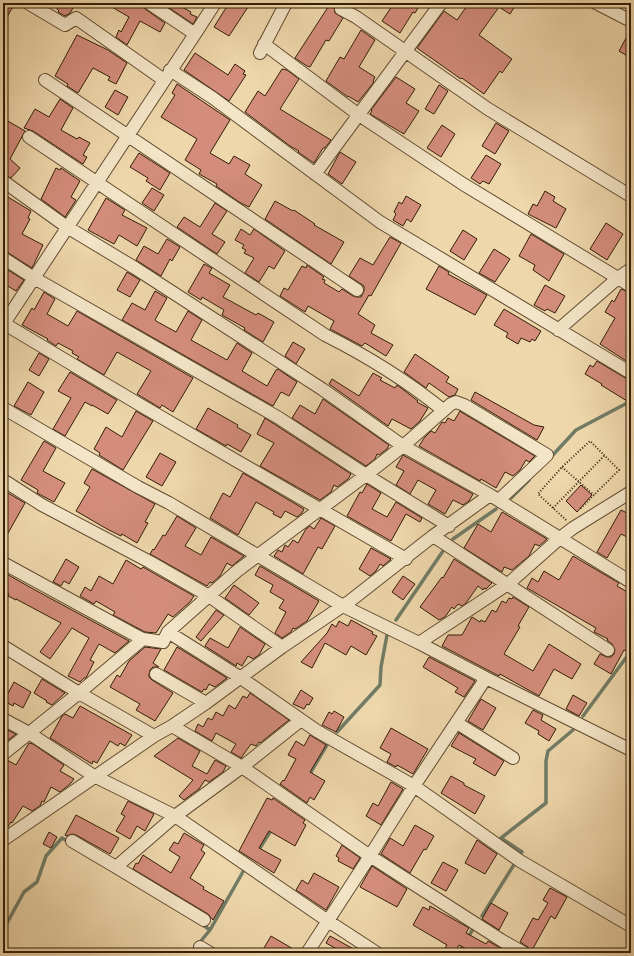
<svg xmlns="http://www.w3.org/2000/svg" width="634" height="956" font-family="'IM FELL DW Pica',serif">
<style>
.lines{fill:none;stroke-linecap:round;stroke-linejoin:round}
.stream{stroke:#717c66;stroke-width:3.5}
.building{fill:#d48d7c;stroke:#331e07}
.minor-casing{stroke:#624c30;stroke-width:14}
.path{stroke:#331e07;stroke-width:2;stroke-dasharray:1 2;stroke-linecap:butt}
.minor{stroke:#f4e5c8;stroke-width:12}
</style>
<rect width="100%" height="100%" fill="#eed7ab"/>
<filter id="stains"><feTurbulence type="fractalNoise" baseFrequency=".005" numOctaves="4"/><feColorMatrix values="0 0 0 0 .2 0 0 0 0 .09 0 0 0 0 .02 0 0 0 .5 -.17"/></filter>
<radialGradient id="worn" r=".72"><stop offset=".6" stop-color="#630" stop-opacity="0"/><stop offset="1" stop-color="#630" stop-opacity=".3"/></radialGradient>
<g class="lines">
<!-- stream -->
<path class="stream" d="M551 457 576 430 631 401
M511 498 529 480
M453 539 496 509
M396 620 443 551
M583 716 631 651
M337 732 380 685 381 667 387 635
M308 777 328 743
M258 851 272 829
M522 852 501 838 546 803V761L548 751 573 730
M482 916 515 863
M200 923 210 930 244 870
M3 928 7 923 24 892 37 882 46 856 62 838 69 842
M467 939 473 929
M191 953 210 930
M458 953 464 944"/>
</g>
<!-- building -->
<path class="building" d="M3 3H15L3 24Z
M60 3H76L70 13 65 16 58 12 59 11 57 9Z
M105 3H142L145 9 165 23 160 32 140 21 127 45 116 37 119 30 121 32 129 17Z
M162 3H175L191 12 190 14 197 17 193 24Z
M229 3H241L248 7 229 36 214 27Z
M394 3H421L415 13 413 12 400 33 382 21Z
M469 3H517L510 14 499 7 479 35 512 59 502 73 500 71 484 94 462 78 461 79 417 48 444 11 457 20Z
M330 4 334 7 335 13 343 18 329 41 326 40 310 67 307 66 295 58Z
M631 29V58L619 51Z
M361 30 375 40 359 67 375 77 373 81 374 82 358 102 348 96V97L326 81 340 57 344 59Z
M77 35 108 50 127 63 116 84 108 80 110 77 93 68 78 93 67 86 68 84 55 76Z
M195 53 228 75 235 64 245 71 243 74 246 75 229 101 184 70Z
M282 69 287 70 299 79 280 109 331 140 325 148H323L314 163 298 152 299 151 290 146 245 112 258 91 265 96Z
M396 77 415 89 406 103 419 111 404 134 370 114 372 111 371 110Z
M177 84 230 120 210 153 229 164 234 156 250 165 245 174 262 185 249 207 239 202 216 186 217 184 199 174 201 170 185 160 197 139 161 117 175 95 172 93Z
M439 85 448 91 434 114 425 109Z
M115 90 128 97 118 115 105 107Z
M60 99 73 108 61 130 77 139 79 137 90 143 83 155 87 157 83 164 33 131 24 128 35 109 49 117Z
M6 120 25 131 10 159 20 168 11 178 3 174V125Z
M496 123 509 131 495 154 482 146Z
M442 125 455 134 441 157 427 148Z
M340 152 356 162 342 184 328 174Z
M139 153 170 173 160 190 146 181 148 178 130 167Z
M486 155 501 164 489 184 483 181 480 184 471 178Z
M56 168 60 170 61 168 80 181 71 197 76 200 65 217 41 199Z
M152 188 164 195 154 211 142 203Z
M545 191 555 197 553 201 566 209 556 228 528 214 533 204 537 206Z
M3 194 31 211 28 218 30 219 22 234 43 245 32 268 7 252 3 251Z
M406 196 421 205 411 222 407 219 403 226 393 220 396 214 394 212 399 202 402 204Z
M106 198 125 210 122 215 147 228 137 246 119 235 114 244 88 230Z
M275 201 293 211 294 210 315 224 314 225 344 242 331 264 265 219Z
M215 203 227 211 212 234 225 242 217 254 177 227 184 217 200 227Z
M606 223 623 234 607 260 590 249Z
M241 229 250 235 254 229 285 251 274 269 269 266 259 282 245 273 254 258 244 253 246 250 242 248 244 245 235 240Z
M463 230 477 239 464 260 450 251Z
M531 234 564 254 549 281 533 270 535 265 519 256Z
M390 237 401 243 371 296 369 295 358 314 375 325 371 333 393 345 386 356 365 343 362 346 330 329 334 321 308 306 305 312 280 296 284 288 288 290 302 266 306 268 307 265 324 277 322 279 325 280 324 283 339 292 342 289 353 296 357 297H361L364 291V286L349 276 360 258 373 265Z
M167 239 180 247 172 261 170 259 161 276 136 260 144 246 158 254Z
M494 249 510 259 495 282 479 273Z
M204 264 212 268 209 273 230 285 223 297 256 315 258 313 274 322 263 342 244 330 245 328 222 315 224 310 202 297 201 300 188 292Z
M439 266 449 272 448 274 487 295 475 315 426 289Z
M3 267 24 280 16 291 6 285V284L3 282Z
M127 272 140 280 130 297 117 290Z
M545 285 565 296 555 313 547 309 545 311 534 305Z
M621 289 631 293V364L600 344 615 318 605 312 612 300 614 302Z
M155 291 167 298 155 320 156 321 176 332 188 311 202 320 191 340 227 360 237 343 252 353 242 371 267 386 276 370 278 369 297 382 289 396 281 392 273 406 122 320 132 303 145 310Z
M44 292 55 299 47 314 68 326 77 311 193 378 173 412 162 405 160 408 137 394 151 371 117 352 104 375 77 359 79 357 72 353 73 351 58 343 56 346 47 340 48 339 22 325 32 308 34 310Z
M504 309 541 331 535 341 532 339 530 342 521 338 518 344 506 337 508 333 494 325Z
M293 342 305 349 296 364 285 356Z
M39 353 49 359 39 376 29 370Z
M415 354 449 377 446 382 458 389 455 395 449 397 429 383 426 388 404 372Z
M597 361 627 379 631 380V395L627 401 601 385 602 384 585 374 590 365 593 367Z
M70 372 117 400 108 414 92 405V406L85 402 65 436 53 429 71 398 58 391Z
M373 373 382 378 380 380 395 388 397 385 418 401 417 402 428 408 420 421 411 429 392 419 388 426 329 384 332 379 359 396Z
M28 382 44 392 31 415 14 406Z
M475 392 534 425 544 427 537 440 471 400Z
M323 399 389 445 387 449 379 455 377 454 375 459 366 466 292 418 300 405 315 414Z
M208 408 238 425 237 427 251 435 241 452 227 444 226 446 196 429Z
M136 411 153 421 123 470 99 455 100 453 94 449 106 427 122 437Z
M460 411 461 412 535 456 529 462 526 460 520 470 513 476 505 472 496 488 481 479 480 481 419 446 424 438 431 431 435 433 442 422 445 423 448 418 454 421Z
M265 418 351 474 348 479 337 487 334 485 331 492 320 500 260 466 274 443 257 434Z
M44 441 56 448 43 471 65 483 54 502 37 493 38 490 21 480Z
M160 453 176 462 162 486 146 477Z
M403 455 473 494 469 501 463 505 453 500 445 514 428 504 436 490 418 480 410 494 396 485 404 471 396 467Z
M92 469 155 504 145 522 148 523 137 543 122 534 121 536 107 529 76 511 90 487 84 483Z
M243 473 304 509 302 513 297 517 285 511 281 518 273 514 274 512 256 502 238 535 210 518 223 493 230 497Z
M367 484 381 493 372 509 387 517 396 502 422 518 420 522 406 514 391 541 347 516 360 492 362 493Z
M581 485 592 495 577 512 566 501Z
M3 490 25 503 3 542Z
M621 510 631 515V539L621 534 607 558 597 552Z
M502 512 547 539 539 546 535 544 529 556 512 570 504 567 502 572 464 548 478 524 491 532Z
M177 516 196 528 185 546 201 555 211 537 244 556 232 566 227 563 220 576 212 583 210 582 207 586 150 554 153 549 154 550 163 535 165 536Z
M321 518 335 526 322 549 318 547 303 574 274 556 278 550 282 552 285 545 288 547 293 540 298 543 306 529 310 526 314 529Z
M371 548 391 559 383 566 380 564 376 571 370 576 359 569Z
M573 556 619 583 617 586 631 594V644L627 651 624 650 611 674 594 664 600 654 607 657H611L614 654 615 650 612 644 607 640 608 639 594 632 596 628 527 588 532 578 538 582 544 571 559 580Z
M66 559 79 567 69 584 64 581 61 586 53 582Z
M454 559 492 583 486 589 484 588 483 590 478 586 466 603 462 606 458 604 454 609 452 607 445 617 439 620 420 607 442 577 443 578Z
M126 560 141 569 143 567 194 596 190 602 173 617 168 614 156 633 145 632 113 615 115 612 96 601 94 604 80 596 85 587 91 591 99 576 113 584Z
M260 566 319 601 307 621 295 629 293 628 291 632 282 638 275 633 286 612 279 608 284 600 270 592 273 585 255 575Z
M3 572 35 590 129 641 115 653 99 644 90 660 94 662 86 678H84L80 682 68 676 89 638 72 628 50 659 40 652 61 623 16 599V600L8 596 9 594 3 591Z
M403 576 415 584 403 600 392 592Z
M234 585 259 603 249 615 225 598Z
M513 597 529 607 518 626 520 627 504 654 533 671 549 644 581 664 572 679 554 669 539 696 500 674 499 676 442 646 448 635H462L472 617 480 622 481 620 485 622 492 610 496 612 502 601 506 603 509 598 512 599Z
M216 610 224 615 201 641 196 637Z
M351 620 373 632 372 634 377 636 366 655 351 646 346 655 325 643 312 668 301 662 327 633 332 624 336 627 339 621 348 626Z
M240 627 265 644 259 655 253 659 248 656 242 666 237 663 236 666 205 646 210 638 228 648Z
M145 647 161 649 153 663 159 667H153L150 670 149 674V677L152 680 173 693 155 721 136 710 140 704 110 687 117 675 120 677 129 661Z
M177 647 187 653 227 678 215 687 209 684 206 690 204 689 202 692 164 670Z
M429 657 475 681 464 697 455 692 458 688 423 667Z
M42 679 65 693 52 705 46 702 47 701 34 693Z
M14 682 31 692 23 708 14 703 13 706 4 701Z
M301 690 313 698 309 705 307 704 304 709 293 704Z
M250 693 289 720 260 743 259 742 256 746 251 744 241 758 231 752 236 744 216 733 212 741 195 731 198 724 203 727 208 718 212 720 216 712 223 716 229 705 235 709 243 696 247 698Z
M573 695 587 703 579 716 566 709Z
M481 699 496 708 483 730 468 721Z
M80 706 132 735 125 746 120 743 118 746 110 741 97 763 93 761 92 764 50 738 62 716 65 714 73 718Z
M533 710 543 715 541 720 556 729 549 741 538 734 539 731 525 723Z
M334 711 344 717 336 732 322 725 329 712 332 714Z
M3 728 16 734 3 744Z
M391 728 428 749 413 774 397 765 396 767 387 762 391 754 380 748Z
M459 733 504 761 495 776 473 763 476 759 451 746Z
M310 735 326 745 310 772 325 781 314 800 310 797 307 803 280 784 283 780 284 781 296 759 288 755 296 741 304 746Z
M178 738 200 751 192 766 207 774 215 760 226 766 223 772 209 782 205 780 199 789 184 800 179 796 193 780 154 756Z
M29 743 33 744 64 765 60 771 74 779 70 784 60 792 51 787 44 802 42 801 40 806 32 811 23 806 12 823 11 822 7 828 3 831V767L7 760 16 765Z
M451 776 464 783V785L485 796 475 814 441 793Z
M391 782 403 789 381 825 366 816 373 803 378 806Z
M267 798 272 800 273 798 305 820 303 823 306 825 295 846 269 831 259 848 281 860 274 873 239 851Z
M128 801 154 814 145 831 137 826 130 839 116 831 125 816 121 814Z
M76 815 119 838 110 854 76 835 72 834 66 836 65 835Z
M415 825 434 836 426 850 424 849 410 873 381 854 390 838 403 846Z
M49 832 57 837 51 848 43 844Z
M184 833 204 845 201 850 205 853 190 878 204 887 203 889 224 901 213 920 208 914 133 869 136 863 138 864 143 855 171 873 180 857 169 850 174 842 178 844Z
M477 840 497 854 485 874 465 863Z
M342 845 360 858 353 869 338 861 339 858 336 856Z
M443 862 458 870 446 891 431 883Z
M372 866 407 889 397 907 360 887Z
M314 873 339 887 326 910 296 890 302 880 308 884Z
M550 888 567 897 555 919 551 916 531 952 528 947 520 942 533 918 538 920 548 903 543 900Z
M491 903 508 913 499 930 482 919Z
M430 906 469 928 466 933 486 944 488 941 509 953H474L459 945 454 953 445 948 447 945 413 925 423 907 429 910Z
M271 936 300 953H261Z
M330 936 361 953H344L326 943Z"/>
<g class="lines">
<!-- minor casing -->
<g class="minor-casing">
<path id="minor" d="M28 3 65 25 76 18 164 80
M596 3 631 21
M341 9 356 17 488 109 631 196
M195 34 215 3
M264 44 359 115 463 184 631 286
M260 53 286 3
M170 70 213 98 380 222 631 373
M45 80 357 290
M29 137 325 335C367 356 407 381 443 410
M315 174 441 3
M3 181 67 227 135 268 322 389 403 446 490 495 631 582
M3 258 34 278 279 418 366 475 449 526
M3 323 142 406 406 559
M3 325 195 34 149 3
M558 330 618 278 631 269
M3 408 138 487 169 503 343 606 419 643 486 678
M3 480 42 505 150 562 209 596 282 647
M433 536 608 650
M3 563 133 634 143 639 163 642 168 632 237 571 366 475 403 446 451 404 456 402 464 405 547 455 499 500
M168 632 241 678 317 731 414 786 520 861 631 926
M419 643 508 584 560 538 573 528 631 492
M3 646 79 693 143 639
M156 674 206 703
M3 719 29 733 94 776 175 816 328 921 377 953
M457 723 513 758
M172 726 242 767 370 856 501 940 524 953
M154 736 172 726 206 703 282 647 350 601 433 536 490 495
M3 754 79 693 154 736 3 840
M72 841 116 867
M204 920 116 867 175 816 242 767 301 720
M200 947 210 953
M307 953 370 856 414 786 486 678 631 750"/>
</g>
<!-- path -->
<path class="path" d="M562 467 594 495
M553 508 604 456
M566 520 538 494 562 467 590 441 619 470 580 509"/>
<!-- minor -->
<use href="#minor" class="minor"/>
</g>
<!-- margin -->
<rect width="634" height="956" fill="none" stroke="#eed7ab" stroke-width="16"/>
<rect x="4" y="4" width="626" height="948" fill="none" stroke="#331e07" stroke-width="2"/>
<rect x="8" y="8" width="618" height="940" fill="none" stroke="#331e07"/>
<rect width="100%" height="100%" filter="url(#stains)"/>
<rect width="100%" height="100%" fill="url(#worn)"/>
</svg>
